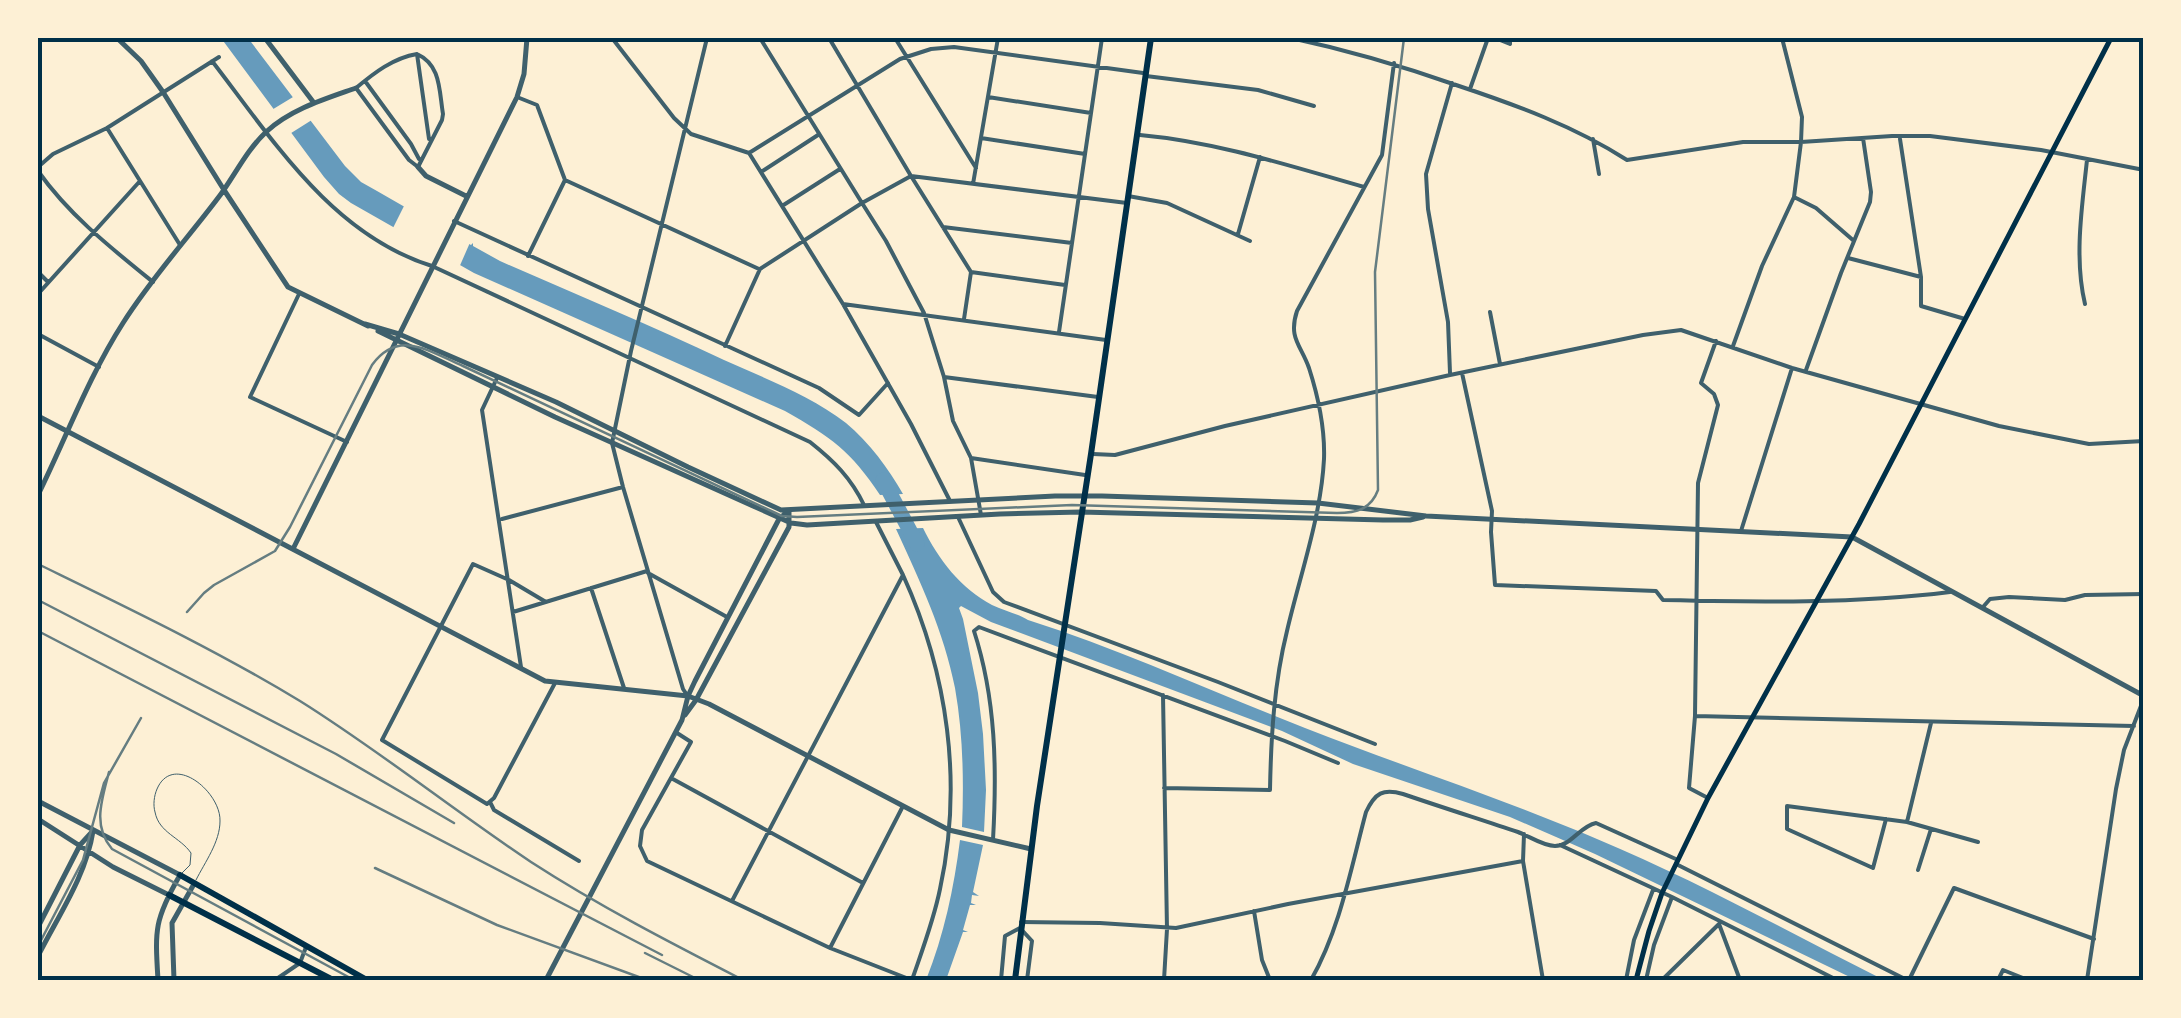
<svg xmlns="http://www.w3.org/2000/svg" width="2181" height="1018" font-family="'DejaVu Sans',sans-serif">
<style>
.water{fill:#669bbc}
.pier{fill:#fdf0d5}
.lines{fill:none;stroke-linecap:round;stroke-linejoin:round}
.river{stroke:#669bbc;stroke-width:15}
.service{stroke:#3f606c;stroke-width:1}
.minor{stroke:#3f606c;stroke-width:4}
.tertiary{stroke:#3f606c;stroke-width:5}
.secondary{stroke:#003049;stroke-width:5}
.primary{stroke:#003049;stroke-width:6}
.tram{stroke:#657d81;stroke-width:2.5}
.rail{stroke:#657d81;stroke-width:2.5}
.neatline{fill:none;stroke:#003049;stroke-width:4}
</style>
<rect width="100%" height="100%" fill="#fdf0d5"/>
<!-- water -->
<path class="water" d="M221 38H248L345 166 361 182 377 191 471 245 473 243V246L500 261C575 294 650 325 724 360 766 379 810 395 846 423 870 443 888 468 903 494L880 495C851 451 831 437 785 411L474 273 351 203 339 194 324 177Z
M923 528C938 559 961 589 992 605 1004 611 1019 614 1028 620 1122 650 1213 692 1305 728 1402 766 1501 798 1597 839 1695 880 1789 932 1884 980H1856L1595 854 1510 817 1353 764 1282 731 991 622 961 606 959 608 963 619 978 693 983 734 986 790 984 832 962 827C964 781 963 733 955 688 944 632 920 581 896 529Z
M960 840 983 845 973 892 979 896 972 895 971 903 976 905H970L963 930 968 932H963L946 980H926C944 935 954 888 960 840Z"/>
<!-- pier -->
<path class="pier" d="M298 94 315 118 288 135 270 111Z
M406 202 470 239 472 238 458 270 391 232Z"/>
<g class="lines">
<!-- river -->
<path class="river" d="M883 480 917 544"/>
<!-- service -->
<path class="service" d="M182 873 190 865 191 853C180 837 159 833 155 812 153 805 154 796 157 789 173 752 221 792 220 821 220 842 205 862 196 880"/>
<!-- minor -->
<path class="minor" d="M612 38 674 118 691 134 749 153 843 304 911 424 950 501
M829 38 911 176 1127 203
M895 38 976 168
M1291 38C1347 50 1402 66 1456 85 1516 105 1574 126 1627 160L1743 142H1801L1892 136H1930L2041 150 2144 170
M1495 38 1510 44V38
M417 54C441 65 439 90 443 114L442 120 418 167 409 160 356 88C374 73 393 58 417 54Z
M417 54 429 139
M212 61C273 140 332 235 432 266L810 442C834 461 851 478 864 505
M1146 76 1258 90 1314 106
M365 81 411 144 419 159
M1470 89 1488 38
M517 97 537 105 565 180 759 269
M988 97 1091 113
M107 128 180 245
M1140 135C1217 142 1290 166 1364 187
M981 138 1085 154
M1593 139 1599 174
M1900 139 1921 277
M749 153 900 59 931 49 954 47 1143 73
M38 167 53 154 107 128 219 57
M38 171C69 215 111 248 153 282
M761 172 818 135
M973 184 998 38
M1128 196 1167 203 1250 241
M1794 197 1816 208 1854 241
M782 206 840 169
M454 221 819 388 859 415 888 383
M943 227 1072 243
M1238 234 1260 157
M528 256 565 180
M1848 258 1921 277V306L1965 319
M38 272 48 282
M971 272 1065 285
M38 294 140 181
M299 294 250 397 347 442
M843 304 1106 340
M2085 304C2074 258 2082 207 2087 160
M1490 312 1500 364
M964 319 971 272 911 176 862 203 886 241 924 313 944 377 953 421 971 458 981 515
M1059 332 1102 38
M38 334 99 367
M725 346 760 269 862 203 760 38
M1733 346 1762 266 1794 197 1801 142 1802 117 1782 38
M1806 370 1841 273 1870 202 1871 192 1863 138
M1450 373 1448 322 1428 209 1426 174 1452 83
M1462 373 1492 511 1491 532 1495 585 1656 591 1663 600C1759 602 1854 604 1950 592
M944 377 1098 397
M497 378 482 410 521 667
M1093 454 1115 455 1225 426 1450 375 1643 335 1681 330 1792 368 1999 426 2089 444 2144 441
M971 458 1085 475
M958 517 993 592 1004 602 1218 682 1375 744
M502 519 623 487
M1741 531 1792 368
M648 573 727 617
M591 588 624 688
M546 602 509 580 473 564 382 740 487 804 494 798 555 683
M1983 607 1990 599 2009 597 2065 600 2085 595 2144 594
M513 612 647 571
M687 695 683 689 623 487 612 443 631 351 707 38
M1163 695 1167 929 1164 980
M1695 716 2134 726
M677 733 691 742 642 830 640 846 647 861 830 948 909 979 913 977C923 948 934 919 940 889 963 783 948 674 903 575
M671 778 863 883
M1164 788 1270 790C1271 737 1274 683 1287 631 1300 575 1321 517 1324 459 1325 430 1318 396 1309 368 1301 345 1288 338 1297 311L1382 155 1394 63
M1708 798 1689 788 1695 716 1698 483 1718 405 1714 394 1701 383 1716 341
M490 802 494 810 579 861
M1886 819 1873 868 1787 829V806L1907 822 1931 723
M1907 822 1978 842
M1524 834 1523 861 1543 980
M993 840C997 769 996 699 974 631L979 627 1285 741 1338 763
M1560 845 1672 897 1837 980
M1676 864 1907 980
M1918 870 1931 829
M732 901 903 575 876 522
M1254 911 1262 960 1270 980
M1021 922 1100 923 1176 928 1288 904 1523 861
M1719 924 1740 980
M830 948 903 806
M275 980 300 963 306 947
M1001 980 1005 936 1020 928 1032 941 1027 980
M1164 980H1190
M1311 980C1340 929 1351 868 1366 812 1375 793 1383 788 1403 794 1441 807 1479 819 1518 832 1529 836 1543 846 1555 846 1571 846 1580 826 1596 823L1678 860
M1626 980 1634 940 1653 890
M1646 980 1654 945 1672 897
M1662 980 1719 924
M1909 980 1954 888 2094 939
M1998 980 2003 970 2028 980
M2087 980 2116 789 2124 750 2144 698"/>
<!-- tertiary -->
<path class="tertiary" d="M117 38 141 61 163 92 224 190 288 287 368 326
M265 38 314 103
M418 167 426 176 466 196
M365 324 399 334 556 402 688 467 781 510 1055 496H1102L1318 503 1426 516 1852 537 2144 696
M378 331 555 417 791 523 807 525 1000 514 1081 512 1383 520H1410L1423 517
M38 416 545 681 688 696 709 704 949 830 1031 849
M38 495C66 438 89 376 123 323 152 277 189 237 221 194 236 173 247 150 266 132 291 109 325 99 356 88
M293 549 517 97 524 74 527 38
M685 715 696 700 789 527V510
M38 801 180 875C154 920 155 930 158 980
M38 819 113 867 169 895
M38 927 80 845 91 833
M38 956C58 916 86 876 93 831
M174 980 172 923 194 884
M546 980 682 720 688 696 695 681 779 519 789 510"/>
<!-- secondary -->
<path class="secondary" d="M1636 980 1649 931 1662 893 1708 798 1859 524 2111 38"/>
<!-- primary -->
<path class="primary" d="M180 875 367 980
M169 895 333 980
M1015 980 1037 806 1091 454 1151 38"/>
<!-- tram -->
<path class="tram" d="M187 612 204 593 214 585 275 551 290 527 372 365C399 328 430 352 463 366L782 516 797 517 1072 505 1337 513C1357 513 1371 509 1378 490L1375 272 1404 38
M109 772C102 799 92 826 112 849L354 980
M38 946 83 860 104 783 141 718"/>
<!-- rail -->
<path class="rail" d="M38 564C126 607 216 650 300 701 380 751 453 810 531 862 599 906 671 943 743 980
M38 600 336 754 454 823
M38 631 662 955
M375 868 497 925 647 980
M645 953 699 980"/>
</g>
<!-- border -->
<rect width="2181" height="1018" fill="none" stroke="#fdf0d5" stroke-width="80"/>
<rect x="40" y="40" width="2101" height="938" class="neatline"/>
</svg>
